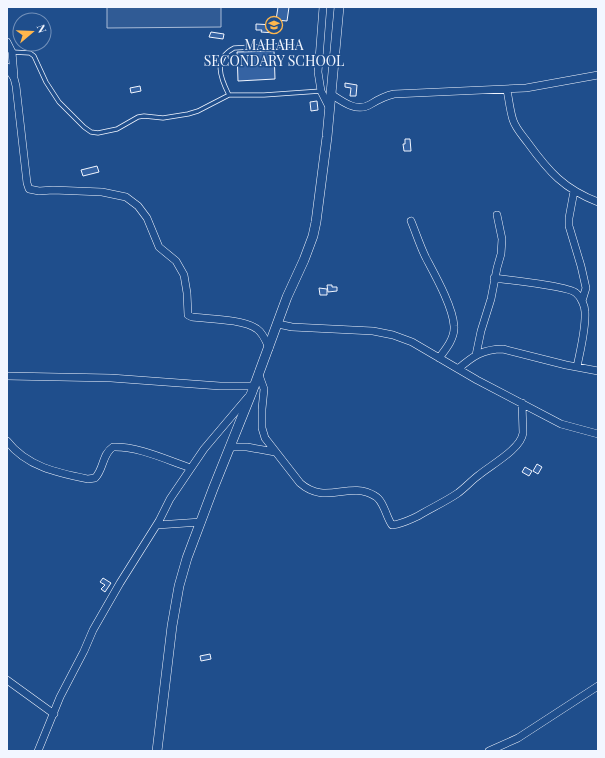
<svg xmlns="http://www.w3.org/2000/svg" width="605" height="758" font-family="'Playfair Display',serif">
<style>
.built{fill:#305b95;stroke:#a8bbd7}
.building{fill:#3563a3;stroke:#f2f6ff}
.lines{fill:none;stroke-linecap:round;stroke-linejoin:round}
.lane-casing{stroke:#f2f6ff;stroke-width:5}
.street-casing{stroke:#f2f6ff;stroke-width:8}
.secondary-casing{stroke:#f2f6ff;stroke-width:10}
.lane{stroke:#1f4e8c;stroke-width:3.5}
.street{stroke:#1f4e8c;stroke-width:7}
.secondary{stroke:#1f4e8c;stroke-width:9}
.labels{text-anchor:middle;stroke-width:3;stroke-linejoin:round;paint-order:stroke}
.poi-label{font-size:14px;fill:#f2f6ff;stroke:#1f4e8c}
</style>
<rect width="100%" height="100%" fill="#1f4e8c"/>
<!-- built -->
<path class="built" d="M107 7H221V27L107 28Z"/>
<!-- building -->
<path class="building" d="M278 7H289L287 21 276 20Z
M256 24 274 25 275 33 261 32 262 30H256Z
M211 32 224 34 223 39 209 37Z
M274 51 275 79 238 81 237 52Z
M345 83 357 85 356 96H350L351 88 345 87Z
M140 86 141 91 131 93 130 88Z
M317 101 318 110 311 111 310 102Z
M405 139H410L411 151H404L403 144H405Z
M97 166 99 172 83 176 81 170Z
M327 285H332V287H337V291L328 292Z
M319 288 327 289V295H320Z
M537 464 542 467 538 474 533 471Z
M525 467 532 471 529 476 522 472Z
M103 578 111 583 105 592 101 589 105 585 100 582Z
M210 654 211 659 201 661 200 656Z"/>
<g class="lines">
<!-- lane casing -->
<g class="lane-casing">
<path id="lane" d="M12 52 30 53 34 56 46 82 59 102 84 127 91 132 98 133 117 129 138 117 144 116 163 118 188 114 198 111 229 95H264L321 91
M229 95C220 77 213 59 234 48L292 45"/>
</g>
<!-- street casing -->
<g class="street-casing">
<path id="street" d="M323 7 318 72 321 91 329 107
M7 42 12 52 14 76
M7 67 14 78 16 86 27 183 29 189 39 191 53 190 102 192 126 197 138 206 147 218 159 247 176 261 184 275 187 293 188 315 192 317C209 319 243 319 257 329 263 333 266 341 269 348
M507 90C509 100 510 111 513 120 516 129 523 136 528 143 549 172 564 189 598 202
M331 94C343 102 357 113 371 104 379 99 385 96 394 94L526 88 598 75
M574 191 569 218V226L581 266 586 288 582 301
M411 221C416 233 420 246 426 258 435 275 453 307 454 326 455 338 446 349 439 358
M494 278C508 280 569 286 576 293 581 297 585 306 585 312 586 329 580 351 577 367
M278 324 292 327 373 331 393 335 412 342 477 380 561 424 598 434
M476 355 481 331 491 299 497 268 501 254 502 239 497 215
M458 369C473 356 483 349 503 349L566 365 598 371
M259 375 264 389 262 409V428L265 438 300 483C326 506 349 480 375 496 384 501 386 517 392 525 402 524 409 520 418 516 431 508 445 502 458 493 466 487 472 480 479 475 491 465 521 449 523 433L522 403
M7 376 111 378 220 386H255
M7 441C27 467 58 473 88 479L95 478C104 469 102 454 113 447 138 446 167 460 191 468
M230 447H247L275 452
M157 525 201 522
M7 680 54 714
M38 751 60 697 84 651 93 630 120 583 159 521 170 499 204 449 248 397
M489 751 518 738 598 686"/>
</g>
<!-- secondary casing -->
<g class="secondary-casing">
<path id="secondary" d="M157 751 172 626 179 586 187 558 213 489 252 392 287 297 304 260 313 236 316 222 327 137 339 7"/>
</g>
<!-- lane -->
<use href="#lane" class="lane"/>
<!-- street -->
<use href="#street" class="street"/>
<!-- secondary -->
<use href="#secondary" class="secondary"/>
</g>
<!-- icons -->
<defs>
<g id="school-ring" transform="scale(0.9)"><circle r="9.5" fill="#1f4e8c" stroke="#ffb74d" stroke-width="1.5"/><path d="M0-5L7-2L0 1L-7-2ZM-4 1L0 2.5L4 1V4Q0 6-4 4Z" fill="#ffb74d"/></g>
</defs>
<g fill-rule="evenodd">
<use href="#school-ring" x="274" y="25"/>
</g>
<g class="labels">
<!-- poi labels -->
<g class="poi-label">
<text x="274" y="50">MAHAHA<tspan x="274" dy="16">SECONDARY SCHOOL</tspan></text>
</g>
</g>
<!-- border -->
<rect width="605" height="758" fill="none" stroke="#f2f6ff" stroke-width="16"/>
<!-- north arrow -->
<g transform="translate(32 32) rotate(71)"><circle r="19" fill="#1f4e8c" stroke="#7391ba"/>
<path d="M0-3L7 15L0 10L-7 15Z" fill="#ffb74d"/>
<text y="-6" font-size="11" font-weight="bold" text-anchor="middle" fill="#f2f6ff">N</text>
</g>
</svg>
